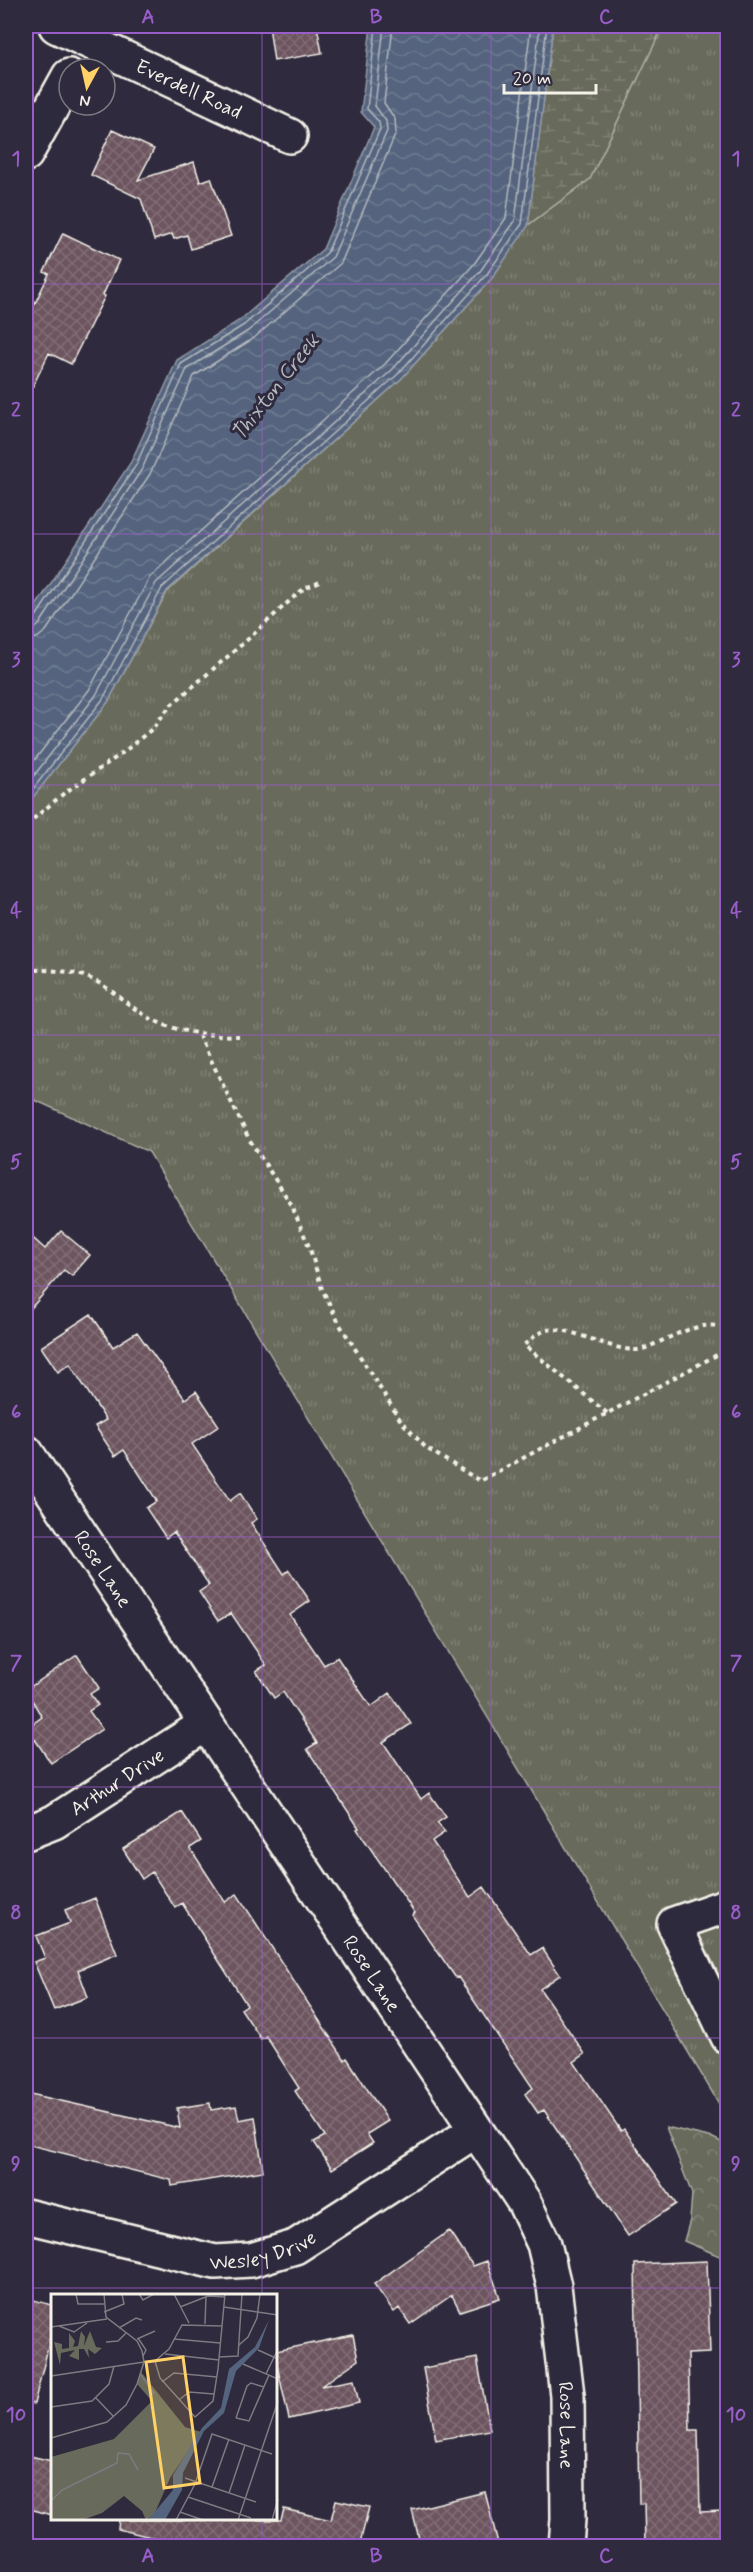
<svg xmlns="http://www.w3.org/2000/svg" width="753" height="2572" font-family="Mynerve,sans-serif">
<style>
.grass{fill:url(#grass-tufts);stroke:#aeaea2;stroke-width:1.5}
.forest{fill:url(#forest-crowns);stroke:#aeaea2;stroke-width:1.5}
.wetland{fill:url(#wetland-marsh);stroke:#aeaea2;stroke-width:1.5}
.water{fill:url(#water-waves);stroke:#949ca8;stroke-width:1.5}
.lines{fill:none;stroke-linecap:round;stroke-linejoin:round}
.shore{stroke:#b4b9be;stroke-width:1.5}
.building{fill:url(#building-cross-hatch);stroke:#f4f1e8;stroke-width:1.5}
.minor-casing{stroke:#f4f1e8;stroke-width:38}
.path{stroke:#f4f1e8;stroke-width:4;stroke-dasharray:4.5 4.5;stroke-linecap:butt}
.minor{stroke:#2f2a3d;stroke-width:33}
.grid{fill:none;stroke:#995dc9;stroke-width:1.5;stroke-opacity:0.55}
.labels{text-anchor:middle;stroke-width:6;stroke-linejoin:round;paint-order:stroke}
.street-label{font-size:20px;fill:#f4f1e8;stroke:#2f2a3d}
.water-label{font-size:21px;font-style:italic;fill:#b4b9be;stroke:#2f2a3d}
.inset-road{fill:none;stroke:#7e7a81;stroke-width:1.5}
.view{fill:#ffd166;fill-opacity:0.15;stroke:#ffd166;stroke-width:3}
.inset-edge{fill:none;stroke:#f4f1e8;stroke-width:3}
.neatline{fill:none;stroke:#995dc9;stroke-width:2}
.grid-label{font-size:20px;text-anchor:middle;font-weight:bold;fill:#995dc9}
</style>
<defs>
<pattern id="grass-tufts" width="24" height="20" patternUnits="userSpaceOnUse" patternTransform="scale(1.5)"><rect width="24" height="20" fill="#686b5c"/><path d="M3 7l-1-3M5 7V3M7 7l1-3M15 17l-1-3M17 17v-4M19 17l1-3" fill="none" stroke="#7e8173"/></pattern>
<pattern id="forest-crowns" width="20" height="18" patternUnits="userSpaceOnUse" patternTransform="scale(1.5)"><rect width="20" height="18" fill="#686b5c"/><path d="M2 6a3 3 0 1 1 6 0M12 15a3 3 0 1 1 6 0" fill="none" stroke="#7e8173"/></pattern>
<pattern id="wetland-marsh" width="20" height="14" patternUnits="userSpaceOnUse" patternTransform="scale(1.5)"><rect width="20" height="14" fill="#686b5c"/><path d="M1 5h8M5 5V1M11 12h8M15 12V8" fill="none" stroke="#7e8173"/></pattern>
<pattern id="water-waves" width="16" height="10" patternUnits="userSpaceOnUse" patternTransform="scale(1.5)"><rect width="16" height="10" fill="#54647e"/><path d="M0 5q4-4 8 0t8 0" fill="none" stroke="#6d7b90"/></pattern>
<pattern id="building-cross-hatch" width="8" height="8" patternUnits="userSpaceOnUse" patternTransform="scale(1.5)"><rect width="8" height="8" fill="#6c545f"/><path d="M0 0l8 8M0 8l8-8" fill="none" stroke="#826d76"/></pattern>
</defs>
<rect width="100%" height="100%" fill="#2f2a3d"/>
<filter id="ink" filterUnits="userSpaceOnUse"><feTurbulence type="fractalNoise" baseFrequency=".0167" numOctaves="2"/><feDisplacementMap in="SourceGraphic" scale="12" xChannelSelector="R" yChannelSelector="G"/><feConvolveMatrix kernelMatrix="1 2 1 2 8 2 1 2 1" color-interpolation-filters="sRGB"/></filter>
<g filter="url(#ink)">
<!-- grass -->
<path class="grass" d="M663 26H727V2117L149 1152 26 1096V806L108 702 167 592 401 379 492 278 528 225 590 179Z"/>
<!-- forest -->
<path class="forest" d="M666 2127 713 2138 727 2145V2259L684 2241 690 2220 692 2194Z"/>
<!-- wetland -->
<path class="wetland" d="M553 26H663L590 179 528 225Z"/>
<!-- water -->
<path class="water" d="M371 26H553L528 226 492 278 401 379 167 591 108 702 26 806V621L131 462 177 360 240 320 323 249 374 127 361 112Z"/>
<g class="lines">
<!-- shore -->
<path class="shore" d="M26 624 33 621 136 465 181 364 244 325 327 253 380 129 379 122 367 109 376 26
M26 631 33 630 39 625 142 469 187 369 248 331 333 257 387 131 386 121 375 106 384 26
M26 640 37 638 46 631 150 474 194 376 254 338 341 263 396 133 395 119 384 103 393 26
M26 771 89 690 150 577 385 364 474 264 506 218 531 26
M26 786 96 695 156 583 392 370 481 270 515 221 540 26
M26 798 103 699 162 588 397 375 487 274 522 224 547 26"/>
</g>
<!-- building -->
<path class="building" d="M269 26H317L322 53 274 61Z
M112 130 154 149 138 180 194 162 200 182 211 178 231 236 191 249 187 235 174 239 172 234 154 240 141 199 91 175Z
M63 233 119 260 103 295 105 296 71 364 49 353 26 400V322L49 274 44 272Z
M61 1231 90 1255 72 1276 64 1270 26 1314V1232L45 1249Z
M91 1314 113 1347 137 1332 185 1399 196 1391 219 1426 192 1444 230 1501 240 1493 257 1519 251 1523 284 1574 289 1570 310 1601 290 1615 324 1665 337 1657 371 1707 390 1693 411 1724 383 1742 421 1799 429 1793 446 1817 437 1823 445 1832 432 1841 470 1897 484 1887 531 1955 542 1948 560 1975 540 1989 585 2054 574 2062 621 2131 624 2129 676 2204 628 2236 544 2110 538 2113 525 2094 533 2088 458 1977 456 1978 412 1915 415 1913 357 1829 359 1828 307 1749 317 1743 283 1692 274 1698 256 1671 266 1665 231 1613 218 1621 199 1592 209 1585 174 1532 166 1538 146 1508 157 1501 124 1450 115 1456 95 1426 106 1420 70 1364 58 1372 41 1347Z
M77 1655 99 1688 90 1694 98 1705 89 1711 102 1729 51 1763 27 1728 42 1717 26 1690Z
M182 1812 201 1841 190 1848 225 1902 237 1894 345 2060 347 2058 388 2121 367 2134 373 2143 332 2169 314 2142 325 2136 295 2091 299 2088 266 2036 261 2039 241 2009 247 2005 182 1903 175 1908 152 1872 142 1879 123 1849Z
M95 1898 117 1954 78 1970 88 1997 54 2010 34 1962 45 1958 36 1936 70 1923 65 1910Z
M26 2093 180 2128 177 2108 210 2103 211 2110 236 2106 239 2120 255 2117 263 2171 172 2186 171 2180 26 2144Z
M449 2231 473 2266 487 2261 500 2298 460 2311 452 2295 410 2324 399 2308 394 2312 374 2284Z
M707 2261 710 2353 688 2354 690 2430H698L700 2512 723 2511 725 2542 645 2544 644 2503 639 2504 635 2264Z
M26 2298 52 2305V2332L34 2404 26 2403Z
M353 2335 358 2360 321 2386 354 2380 359 2403 289 2419 276 2361V2351Z
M477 2358 490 2430 436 2440 423 2368Z
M26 2455 52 2461V2515L26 2508Z
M485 2492 499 2547H421L412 2510Z
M336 2500 369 2507 359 2547H191L118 2529 119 2520H281L284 2509 331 2520Z"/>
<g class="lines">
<!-- minor casing -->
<g class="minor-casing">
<g id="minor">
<path id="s1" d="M56 26 290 136"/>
<path d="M26 154 69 76"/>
<path id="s2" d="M26 1452 524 2202 544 2244 554 2286 567 2395 568 2519 566 2546"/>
<path id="s3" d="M26 1833 54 1822 206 1724"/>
<path d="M728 1905 674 1924 728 2037"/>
<path id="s4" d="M26 2216 215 2262 251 2260 295 2247 475 2131"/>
</g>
</g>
<!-- path -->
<path class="path" d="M26 825 63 794 121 754 152 729 170 706 247 640 296 595 305 588 323 581
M26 969C46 971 69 969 89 978 110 987 126 1004 146 1016 175 1033 206 1035 239 1036
M199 1035 249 1139 291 1204 310 1249 322 1289 340 1325 401 1421 426 1448 480 1481 728 1349
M607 1413 524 1345C530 1340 539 1332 547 1330 568 1325 607 1350 636 1350 643 1350 650 1346 657 1343 680 1333 702 1320 728 1328"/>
<!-- minor -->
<use href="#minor" class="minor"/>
</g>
</g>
<!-- grid -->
<path class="grid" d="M262 26V2296M491 26V2546M26 284H728M26 534H728M26 785H728M26 1035H728M26 1286H728M26 1537H728M26 1787H728M26 2038H728M26 2288H728M262 2520V2546"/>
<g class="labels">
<!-- street labels -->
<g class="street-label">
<text dy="7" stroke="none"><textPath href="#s1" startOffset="147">Everdell Road</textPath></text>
<text dy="7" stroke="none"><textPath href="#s2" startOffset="140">Rose Lane</textPath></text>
<text dy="7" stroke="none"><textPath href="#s3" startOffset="105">Arthur Drive</textPath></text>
<text dy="7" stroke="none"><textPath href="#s2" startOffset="626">Rose Lane</textPath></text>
<text dy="7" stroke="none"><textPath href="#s4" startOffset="244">Wesley Drive</textPath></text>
<text dy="7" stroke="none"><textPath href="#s2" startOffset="1130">Rose Lane</textPath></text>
</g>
<!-- water labels -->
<g class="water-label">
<text transform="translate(275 387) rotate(-52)" y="7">Thixton Creek</text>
</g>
</g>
<!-- overview -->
<g transform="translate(51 2294)">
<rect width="226" height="226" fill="#2f2a3d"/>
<path d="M90 78 134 133 150 138 119 184 103 221 95 226 91 217 73 202 51 219 31 226H0V163L63 145 101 107 86 90Z" fill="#686b5c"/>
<path d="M30 37 34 43 33 52 39 37 45 53 51 54 44 60 37 55 38 64 33 55H28V66L18 62 24 56 10 59 9 71 3 48 11 50V55L18 54V39L24 47 22 53 27 52Z" fill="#686b5c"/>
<path d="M218 26 208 54 185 77 173 119 153 137 132 179 131 196 114 226H97L122 196V181L151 134 170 114 178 75 204 53Z" fill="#54647e"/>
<path class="inset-road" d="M25 0 27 10H53M88 0 92 6 103 0M123 0 138 29M129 13 157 2 174 3M173 13 227 21M53 18 73 10 71 0M154 30 155 2M8 32 23 38 36 29M171 32 131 31 118 55 104 67 109 84 144 123 162 107 167 75 174 0M0 33 56 25M68 34 85 24 91 26M87 44 95 56 92 62M86 45 104 37M123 45 169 49M55 48 67 47 75 39M188 51 197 43 206 24 209 0M207 56 227 65M114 60 168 66M168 63 187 62 191 0M192 70 227 85M215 80 227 55M90 81 103 99 99 101M0 82 93 68M111 88 123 79 166 83M45 104 63 123M128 106 138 98 163 100M0 113 41 107 58 90 63 72M185 124 198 127 218 81M185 124 196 92 200 89 213 93M0 144 56 128 75 111 86 90 93 68 91 57 86 47 55 23 53 0M134 184 205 208M161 193 178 145M178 199 194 151M137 203 200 224M0 207 11 196 66 169 67 159 78 160 87 176M129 218 152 226M125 226 144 190 161 140 221 160M187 226 227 107M221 226 227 205"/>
<path class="view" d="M132 63 149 189 113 194 95 68Z"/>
<rect width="226" height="226" class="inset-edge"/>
</g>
<!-- margin -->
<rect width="753" height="2572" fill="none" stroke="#2f2a3d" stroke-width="66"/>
<!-- north arrow -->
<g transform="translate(87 87) rotate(188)"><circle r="28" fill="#2f2a3d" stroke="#7e7a81" stroke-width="1.5"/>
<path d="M0-4.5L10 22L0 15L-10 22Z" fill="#ffd166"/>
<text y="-9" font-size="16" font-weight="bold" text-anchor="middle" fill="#f4f1e8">N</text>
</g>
<!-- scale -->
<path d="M504 84v9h92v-9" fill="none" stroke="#f4f1e8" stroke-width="3"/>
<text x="513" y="84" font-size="18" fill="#f4f1e8" stroke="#2f2a3d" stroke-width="4.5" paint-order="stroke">20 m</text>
<rect x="33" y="33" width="687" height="2506" class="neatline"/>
<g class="grid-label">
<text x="148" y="23">A</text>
<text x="376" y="23">B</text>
<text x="606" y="23">C</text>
<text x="16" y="165">1</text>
<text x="736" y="165">1</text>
<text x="16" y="416">2</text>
<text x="736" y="416">2</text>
<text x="16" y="666">3</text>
<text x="736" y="666">3</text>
<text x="16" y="917">4</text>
<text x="736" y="917">4</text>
<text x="16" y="1168">5</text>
<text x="736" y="1168">5</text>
<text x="16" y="1418">6</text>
<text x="736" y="1418">6</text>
<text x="16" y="1669">7</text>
<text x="736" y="1669">7</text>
<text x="16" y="1919">8</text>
<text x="736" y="1919">8</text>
<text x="16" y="2170">9</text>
<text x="736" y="2170">9</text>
<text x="16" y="2421">10</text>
<text x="736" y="2421">10</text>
<text x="148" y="2562">A</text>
<text x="376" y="2562">B</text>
<text x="606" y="2562">C</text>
</g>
</svg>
